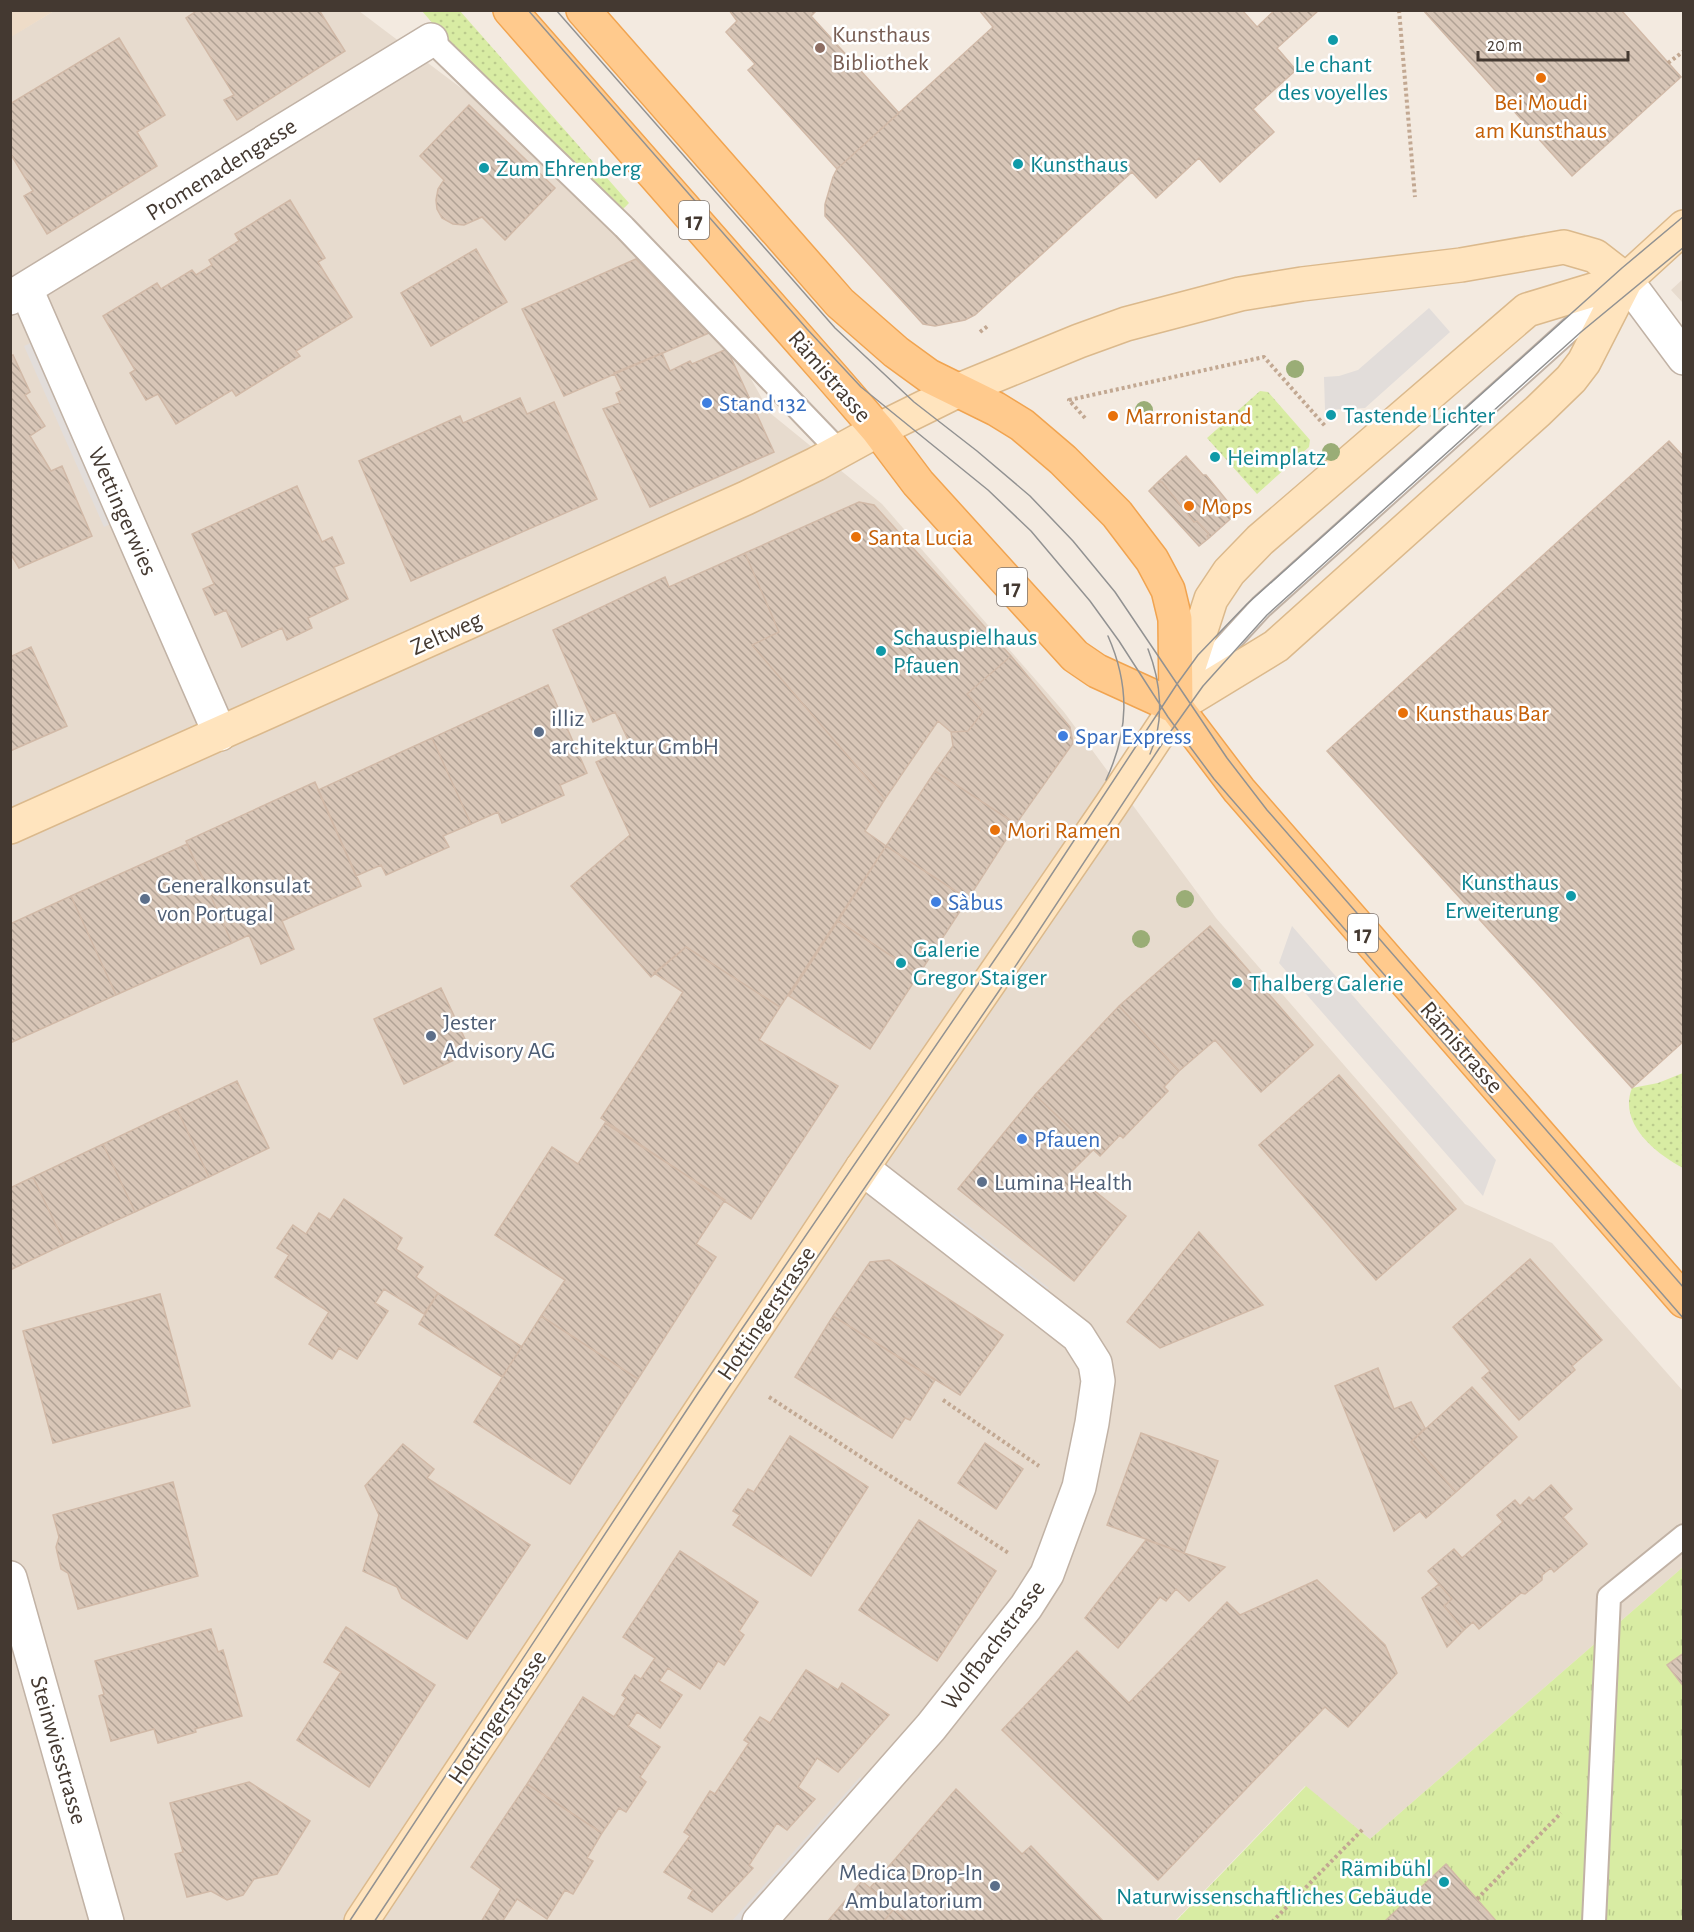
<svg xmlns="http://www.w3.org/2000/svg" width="1694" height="1932" font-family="'Alegreya Sans',sans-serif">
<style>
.residential{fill:#e7dbce}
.education{fill:#eedcc8}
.grass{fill:url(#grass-dots)}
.park{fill:url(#park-tufts)}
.parking{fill:#e2ddda}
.building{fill:url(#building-back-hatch);stroke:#d1b9a7;stroke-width:1.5}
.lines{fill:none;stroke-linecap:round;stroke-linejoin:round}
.lane-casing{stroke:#c1b2a5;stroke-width:26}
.street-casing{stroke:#c1b2a5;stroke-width:36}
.secondary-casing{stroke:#dbb98c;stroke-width:36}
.primary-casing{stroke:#f1a450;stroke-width:36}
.path{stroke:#c2a892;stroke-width:4;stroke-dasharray:3 3;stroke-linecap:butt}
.lane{stroke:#fff;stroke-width:22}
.street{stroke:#fff;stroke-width:33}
.secondary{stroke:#ffe4be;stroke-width:33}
.primary{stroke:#ffca8d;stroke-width:33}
.tram{stroke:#929292;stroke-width:1.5}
.tree{fill:#9aad76}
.culture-dot{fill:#0f9aa8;stroke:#fff;stroke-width:2}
.education-dot{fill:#8d6e63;stroke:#fff;stroke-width:2}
.food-dot{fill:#e8710a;stroke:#fff;stroke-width:2}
.shop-dot{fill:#3f7fe0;stroke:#fff;stroke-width:2}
.service-dot{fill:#5c6f8a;stroke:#fff;stroke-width:2}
.labels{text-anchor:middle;stroke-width:5;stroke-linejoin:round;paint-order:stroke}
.shield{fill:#fff;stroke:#7c746f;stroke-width:1.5}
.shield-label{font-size:22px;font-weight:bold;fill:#443931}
.education-label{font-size:24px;fill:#785e54;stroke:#fff;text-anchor:start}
.culture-label{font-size:24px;fill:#0d838f;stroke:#fff;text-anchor:start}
.food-label{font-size:24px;fill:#c56008;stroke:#fff;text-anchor:start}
.street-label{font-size:24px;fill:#443931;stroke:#fff}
.shop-label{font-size:24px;fill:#366cbe;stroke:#fff;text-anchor:start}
.service-label{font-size:24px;fill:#4e5e75;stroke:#fff;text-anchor:start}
</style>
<defs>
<pattern id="grass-dots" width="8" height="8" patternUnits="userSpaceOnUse" patternTransform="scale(1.5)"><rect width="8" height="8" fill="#d8eca3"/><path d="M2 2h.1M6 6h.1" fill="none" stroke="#bbcb8d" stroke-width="1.8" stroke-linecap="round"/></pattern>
<pattern id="park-tufts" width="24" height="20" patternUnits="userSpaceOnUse" patternTransform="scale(1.5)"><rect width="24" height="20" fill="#d8eca3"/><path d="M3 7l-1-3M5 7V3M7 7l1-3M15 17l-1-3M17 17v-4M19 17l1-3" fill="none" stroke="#bbcb8d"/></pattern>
<pattern id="building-back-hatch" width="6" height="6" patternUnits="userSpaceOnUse" patternTransform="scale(1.5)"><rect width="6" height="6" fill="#d8c6b7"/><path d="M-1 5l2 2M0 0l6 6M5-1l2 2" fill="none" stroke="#b1a295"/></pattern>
</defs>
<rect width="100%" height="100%" fill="#f3eae0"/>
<!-- residential -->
<path class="residential" d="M54 11H359L469 94 731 343 770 413 882 504 1064 712 1216 918 1465 1204 1552 1243 1683 1391V1567L1370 1839 1305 1786 1175 1921H11L10 37Z
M1683 279V303L1671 290Z"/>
<!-- education -->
<path class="education" d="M11 10H54V11L11 37Z"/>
<!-- grass -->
<path class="grass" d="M422 11H460L629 203 622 210 441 33Z
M1260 391 1268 392 1310 440 1309 447 1257 494 1207 438Z
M1683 1073V1168C1655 1153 1618 1123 1632 1088L1658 1083Z"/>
<!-- park -->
<path class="park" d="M1683 1567V1921L1175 1922 1306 1786 1370 1839Z"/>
<!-- parking -->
<path class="parking" d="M1429 308 1450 332 1365 408 1325 410 1324 377 1339 376 1358 370Z
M37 340 117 521 104 527 24 346Z
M1292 926 1496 1160 1483 1196 1279 963Z
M951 1212 1049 1288 1039 1301 941 1225Z
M860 1777 870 1787 750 1921 731 1922Z"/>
<!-- building -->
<path class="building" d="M198 10H319L345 51 237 120 224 100 234 95 186 18Z
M817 10 811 16 899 113 837 169 748 70 755 64 726 32 737 21 729 10Z
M979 10H1242L1257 27 1275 10H1319L1277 48 1296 70 1253 109 1274 132 1220 182 1199 158 1156 198 1132 172 975 315 965 320 935 326 923 324 825 216V204L833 177 837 169 993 27Z
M1423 10H1621L1681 77 1572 176Z
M119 38 165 115 137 132 157 166 47 234 24 196 33 191 10 153V104Z
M469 105 555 188 505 240 482 217 464 225 453 224 442 218 437 209 436 200 438 189 444 180 420 156Z
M290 200 325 258 318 262 352 317 296 351 300 356 236 396 232 390 176 424 158 394 146 400 130 373 135 370 103 316 157 283 161 289 192 270 196 275 212 265 209 260 239 241 235 234Z
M476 249 507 302 431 346 401 293Z
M636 259 709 333 564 396 522 309Z
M727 349 774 452 650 507 603 409 620 403 616 393 622 390 614 373 662 353 670 371 690 361 692 364Z
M13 355 30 392 25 395 45 426 30 436 51 471 62 466 92 536 19 568 10 553V356Z
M520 398 527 414 554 402 597 499 411 581 359 461 460 416 463 423Z
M1669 441 1684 457V1041L1632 1088 1327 751Z
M1186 456 1203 475H1206L1237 513 1209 538 1207 536 1209 534 1197 521 1194 522 1162 482H1158Z
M1158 482H1162L1194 522 1197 521 1209 534 1207 536 1209 538 1199 546 1149 491Z
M297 486 322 542 332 537 344 563 334 567 348 599 308 618 312 628 287 640 282 628 242 647 226 610 215 615 203 589 214 584 192 534Z
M859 502 874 505 1011 656 967 694 983 712 968 731 951 732 938 721 885 799 752 645 779 632 745 553Z
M745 553 779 632 752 645 885 799 865 831 886 846 780 1007 686 947 651 977 571 886 630 835 596 762 631 746 615 712 593 722 553 630 665 577 669 587Z
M31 647 67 726 10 751V657Z
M1011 656 1070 727 1073 743 1016 824 935 771 953 746 951 732 968 731 983 712 967 694Z
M548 685 587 773 560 785 564 795 502 823 498 812 471 824 432 738Z
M432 738 471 824 443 836 449 847 386 875 381 865 356 876 318 790Z
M935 771 1016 824 968 899 886 846Z
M315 782 361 886 282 921 294 949 261 964 249 935 232 943 186 841Z
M187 844 232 943 116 995 71 896Z
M886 846 968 899 919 974 838 921Z
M71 896 116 995 10 1043V924Z
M838 921 919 974 870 1049 789 996Z
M1210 926 1313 1045 1261 1092 1215 1040 1179 1071 1119 1006Z
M686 947 780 1007 759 1040 838 1086 751 1219 601 1118 683 992 654 973Z
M441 988 471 1052 404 1084 374 1019Z
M1119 1006 1179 1071 1164 1087 1168 1091 1123 1138 1120 1135 1100 1156 1035 1095Z
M1339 1075 1456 1209 1376 1280 1259 1145Z
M237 1081 269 1148 209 1177 177 1109Z
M1035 1095 1093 1150 1071 1172 1126 1216 1074 1281 958 1189Z
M177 1109 209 1177 135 1212 103 1144Z
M605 1123 725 1200 696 1244 716 1257 638 1379 541 1316 565 1280 495 1235 552 1147 578 1164Z
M103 1144 135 1212 65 1244 33 1177Z
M33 1177 65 1244 10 1270V1188Z
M344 1199 402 1238 396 1249 423 1267 416 1277 438 1293 424 1314 384 1289 375 1303 388 1311 357 1359 339 1348 332 1359 309 1344 329 1312 275 1277 289 1255 277 1248 293 1225 306 1234 319 1213 330 1220Z
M1199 1232 1263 1305 1160 1348 1127 1322Z
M1530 1259 1602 1340 1572 1366 1575 1370 1519 1420 1482 1378 1490 1371 1453 1327Z
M889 1260 1003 1335 960 1395 833 1316 870 1262Z
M438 1293 522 1347 502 1377 419 1324Z
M160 1294 190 1406 53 1443 23 1331Z
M541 1316 638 1379 570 1484 474 1422Z
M833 1316 935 1380 910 1420 905 1418 892 1438 795 1377Z
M1378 1368 1394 1409 1411 1402 1425 1428 1411 1442 1456 1492 1426 1518 1420 1511 1394 1531 1335 1386Z
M1472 1387 1517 1437 1456 1492 1411 1442Z
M1141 1433 1218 1461 1184 1553 1107 1525Z
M790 1436 868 1487 811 1576 733 1525 740 1515 733 1511 748 1489 754 1492Z
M985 1443 1023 1469 996 1509 958 1483Z
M403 1444 434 1469 427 1478 530 1545 467 1639 402 1598 397 1587 363 1571 379 1515 365 1486Z
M173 1482 198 1576 78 1609 68 1573 61 1569 56 1547 59 1537 53 1515Z
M1551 1485 1572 1509 1563 1517 1587 1544 1554 1572 1551 1568 1542 1575V1580L1525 1594 1521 1593 1479 1629 1473 1622 1464 1630 1444 1606 1452 1599 1428 1571 1454 1549 1462 1558 1503 1522 1497 1515 1515 1500 1520 1506 1529 1497 1533 1501Z
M919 1520 996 1571 937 1661 859 1610Z
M1146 1540 1225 1567 1189 1601 1176 1589 1166 1601 1160 1597 1118 1648 1085 1618Z
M680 1551 758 1602 739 1631 744 1635 724 1665 718 1661 700 1689 668 1668 659 1681 682 1695 660 1728 637 1712 628 1726 660 1747 640 1777 646 1782 626 1812 619 1808 602 1833 527 1784 583 1697 614 1717 626 1698 622 1695 635 1675 641 1679 655 1658 623 1637Z
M1317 1580 1385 1645 1397 1673 1348 1727 1325 1707 1158 1880 1002 1730 1077 1651 1129 1703 1227 1602 1240 1615Z
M1439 1584 1452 1599 1444 1606 1464 1630 1447 1647 1422 1598Z
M346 1627 435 1685 369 1787 297 1740 341 1672 324 1662Z
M211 1629 218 1652 223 1650 242 1716 195 1729 196 1732 158 1743 154 1729 111 1741 99 1696 104 1694 95 1661Z
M1684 1653V1687L1667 1665Z
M806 1670 838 1690 842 1683 889 1715 838 1772 817 1758 798 1787 815 1799 787 1830 777 1823 749 1865 753 1868 712 1912 688 1898 693 1890 664 1872 690 1836 684 1832 710 1791 715 1794 749 1743 744 1740 760 1717 770 1723Z
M249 1782 310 1821 277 1874 254 1879 243 1895 227 1900 211 1891 187 1897 175 1854 183 1852 170 1803Z
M527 1784 602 1833 587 1858 593 1861 573 1894 565 1890 547 1919 517 1899 502 1922H481L501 1889 471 1867Z
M956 1789 1022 1854 1031 1846 1104 1922H908L870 1888Z
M1446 1864 1497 1922H1384Z
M862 1881 894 1909 883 1922H827Z
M894 1909 908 1922H883Z"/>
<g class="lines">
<!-- lane casing -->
<g class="lane-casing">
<path id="lane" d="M431 40 624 227 839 451
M1188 691 1216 656 1261 607 1613 291
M1594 1922 1609 1597 1684 1536"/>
</g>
<!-- street casing -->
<g class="street-casing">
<path id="street" d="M1626 280 1684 358
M26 289 220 734
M10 298 431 40
M10 1578 107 1922
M759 1922 931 1727 1026 1607 1047 1574 1079 1487 1092 1423 1098 1381 1095 1363 1078 1336 862 1168"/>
</g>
<!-- secondary casing -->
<g class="secondary-casing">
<path id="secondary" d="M1176 707 1276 646 1538 411 1571 379 1584 362 1626 280 1684 227
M10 827 746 498 816 464 878 430 957 391 1079 341 1126 324 1240 294 1302 284 1461 265 1564 247 1595 256 1626 280
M361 1922 862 1168 1111 805 1176 707 1211 599 1229 572 1260 540 1527 310 1626 280"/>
</g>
<!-- primary casing -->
<g class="primary-casing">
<path id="primary" d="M510 10 833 378 878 430 918 483 1075 656 1097 671 1176 707 1239 790 1684 1301
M583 10 840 303 896 352 929 376 996 409 1022 425 1063 460 1117 514 1152 560 1168 590 1175 619 1176 707"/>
</g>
<!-- path -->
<path class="path" d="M1399 10 1415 197
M1668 63 1684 51
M980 332 989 325
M1085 418 1069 400 1264 357 1326 427
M769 1397 1010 1554
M943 1400 1039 1466
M1477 1899 1561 1813
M1272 1922 1364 1828"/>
<!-- lane -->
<use href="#lane" class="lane"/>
<!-- street -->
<use href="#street" class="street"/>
<!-- secondary -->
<use href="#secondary" class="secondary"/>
<!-- primary -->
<use href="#primary" class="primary"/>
<!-- tram -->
<path class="tram" d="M528 10 807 329 861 387 988 490 1031 531 1090 601 1119 641 1168 717 1214 779 1684 1319
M556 10 835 328 914 402 977 451 1030 496 1073 541 1115 592 1227 758 1267 810 1684 1288
M1148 649C1161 682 1165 721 1150 754
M1106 780C1129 731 1130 686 1108 636
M349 1922 698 1393 1017 927 1177 684 1198 655 1247 604 1622 268 1684 216
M374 1922 726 1391 1001 988 1166 738 1203 686 1267 615 1340 549 1581 332 1684 247"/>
</g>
<!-- trees -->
<g class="tree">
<circle cx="1295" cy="369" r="9"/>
<circle cx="1144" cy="410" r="9"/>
<circle cx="1331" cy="452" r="9"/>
<circle cx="1185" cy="899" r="9"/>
<circle cx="1141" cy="939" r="9"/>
</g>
<!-- markers -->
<g class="culture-dot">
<circle cx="1333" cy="40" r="6"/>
<circle cx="1018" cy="164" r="6"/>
<circle cx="484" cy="168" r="6"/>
<circle cx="1331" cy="415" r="6"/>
<circle cx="1215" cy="457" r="6"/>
<circle cx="881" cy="651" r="6"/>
<circle cx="1571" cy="896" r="6"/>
<circle cx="901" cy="963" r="6"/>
<circle cx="1237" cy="983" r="6"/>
<circle cx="1444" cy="1882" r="6"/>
</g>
<circle class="education-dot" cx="820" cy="48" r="6"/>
<g class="food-dot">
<circle cx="1541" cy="78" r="6"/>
<circle cx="1113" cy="416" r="6"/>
<circle cx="1189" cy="506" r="6"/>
<circle cx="856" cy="537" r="6"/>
<circle cx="1403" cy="713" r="6"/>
<circle cx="995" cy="830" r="6"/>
</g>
<g class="shop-dot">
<circle cx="707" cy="403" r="6"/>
<circle cx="1063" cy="736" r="6"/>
<circle cx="936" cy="902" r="6"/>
<circle cx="1022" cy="1139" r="6"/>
</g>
<g class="service-dot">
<circle cx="539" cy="732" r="6"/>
<circle cx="145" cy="899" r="6"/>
<circle cx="431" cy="1036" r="6"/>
<circle cx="982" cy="1182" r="6"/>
<circle cx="995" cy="1886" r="6"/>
</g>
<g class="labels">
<!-- shield labels -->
<g class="shield">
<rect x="679" y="201" width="30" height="38" rx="4.5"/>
<rect x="997" y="568" width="30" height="38" rx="4.5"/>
<rect x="1348" y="914" width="30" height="38" rx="4.5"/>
</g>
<g class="shield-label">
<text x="694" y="228">17</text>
<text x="1012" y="595">17</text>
<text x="1363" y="941">17</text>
</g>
<!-- education labels -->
<g class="education-label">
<text x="832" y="42">Kunsthaus<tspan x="832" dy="28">Bibliothek</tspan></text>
</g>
<!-- culture labels -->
<g class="culture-label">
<text x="1333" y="72" text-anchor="middle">Le chant<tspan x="1333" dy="28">des voyelles</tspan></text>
<text x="1030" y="172">Kunsthaus</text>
<text x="496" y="176">Zum Ehrenberg</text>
<text x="1343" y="423">Tastende Lichter</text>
<text x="1227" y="465">Heimplatz</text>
<text x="893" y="645">Schauspielhaus<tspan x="893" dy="28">Pfauen</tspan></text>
<text x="1559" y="890" text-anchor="end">Kunsthaus<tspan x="1559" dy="28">Erweiterung</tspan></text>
<text x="913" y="957">Galerie<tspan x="913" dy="28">Gregor Staiger</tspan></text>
<text x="1249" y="991">Thalberg Galerie</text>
<text x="1432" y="1876" text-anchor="end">Rämibühl<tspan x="1432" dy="28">Naturwissenschaftliches Gebäude</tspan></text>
</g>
<!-- food labels -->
<g class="food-label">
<text x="1541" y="110" text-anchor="middle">Bei Moudi<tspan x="1541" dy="28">am Kunsthaus</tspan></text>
<text x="1125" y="424">Marronistand</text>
<text x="1201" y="514">Mops</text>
<text x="868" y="545">Santa Lucia</text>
<text x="1415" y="721">Kunsthaus Bar</text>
<text x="1007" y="838">Mori Ramen</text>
</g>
<!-- street labels -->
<g class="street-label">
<text transform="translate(221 169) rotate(-32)" y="8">Promenadengasse</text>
<text transform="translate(830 376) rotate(49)" y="8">Rämistrasse</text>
<text transform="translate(123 511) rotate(66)" y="8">Wettingerwies</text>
<text transform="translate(446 633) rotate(-24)" y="8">Zeltweg</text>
<text transform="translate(1462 1047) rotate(49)" y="8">Rämistrasse</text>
<text transform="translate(766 1313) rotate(-56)" y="8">Hottingerstrasse</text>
<text transform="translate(993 1645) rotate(-53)" y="8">Wolfbachstrasse</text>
<text transform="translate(497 1717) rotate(-56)" y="8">Hottingerstrasse</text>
<text transform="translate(59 1750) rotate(74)" y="8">Steinwiesstrasse</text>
</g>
<!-- shop labels -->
<g class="shop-label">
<text x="719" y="411">Stand 132</text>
<text x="1075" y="744">Spar Express</text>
<text x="948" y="910">Sàbus</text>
<text x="1034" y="1147">Pfauen</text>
</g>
<!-- service labels -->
<g class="service-label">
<text x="551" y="726">illiz<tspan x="551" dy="28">architektur GmbH</tspan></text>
<text x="157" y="893">Generalkonsulat<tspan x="157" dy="28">von Portugal</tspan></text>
<text x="443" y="1030">Jester<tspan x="443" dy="28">Advisory AG</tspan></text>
<text x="994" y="1190">Lumina Health</text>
<text x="983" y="1880" text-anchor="end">Medica Drop-In<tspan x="983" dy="28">Ambulatorium</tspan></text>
</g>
</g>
<!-- border -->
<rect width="1694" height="1932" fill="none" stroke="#443931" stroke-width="24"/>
<!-- scale -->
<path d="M1478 51v9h150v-9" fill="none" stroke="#443931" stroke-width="3"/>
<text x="1487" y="51" font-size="18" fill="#443931" stroke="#ffffff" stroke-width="4.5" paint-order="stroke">20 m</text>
</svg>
